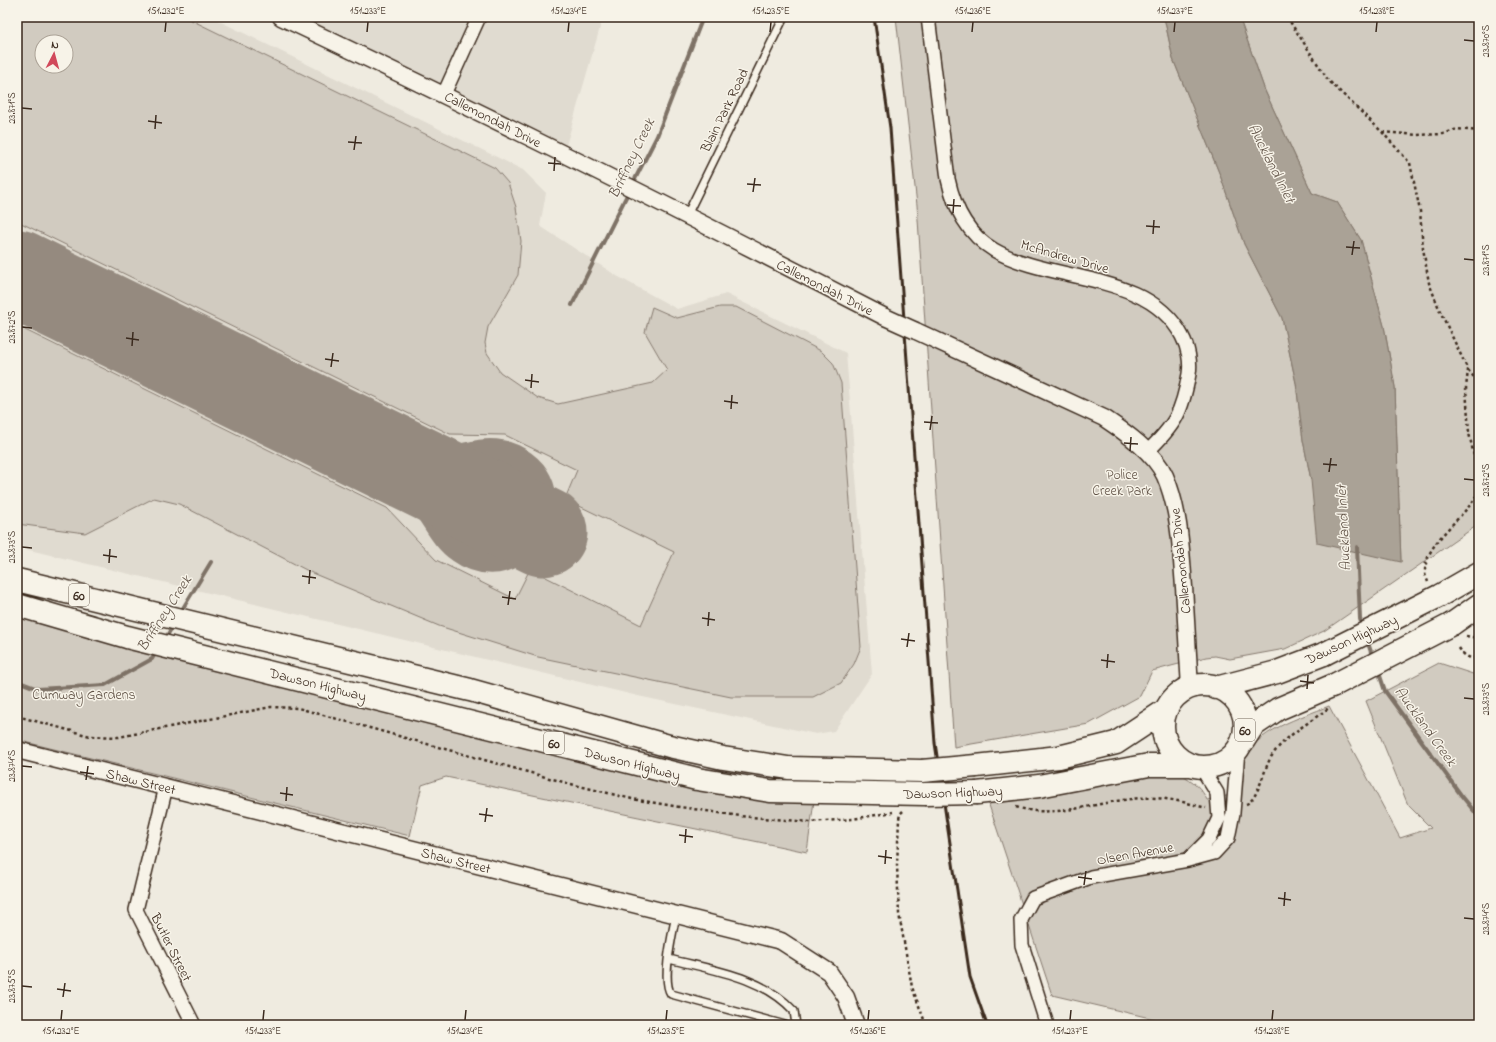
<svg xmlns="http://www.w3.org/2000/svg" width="1496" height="1042" font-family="'Indie Flower',sans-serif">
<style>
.built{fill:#e0dbd0;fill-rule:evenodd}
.green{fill:#d1cbc0;stroke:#867a6f;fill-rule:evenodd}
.water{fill:#aaa296;stroke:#7e7266}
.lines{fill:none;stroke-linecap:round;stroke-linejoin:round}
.stream{stroke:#7e7266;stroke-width:4}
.taxiway{stroke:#958a7f;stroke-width:35}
.runway{stroke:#958a7f;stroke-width:89}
.service-casing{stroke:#3b2a1e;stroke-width:10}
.minor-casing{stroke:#3b2a1e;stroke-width:16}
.tertiary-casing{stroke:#3b2a1e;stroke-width:19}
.trunk-casing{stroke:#3b2a1e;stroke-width:25}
.path{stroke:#3b2a1e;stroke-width:2.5;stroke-dasharray:3 3;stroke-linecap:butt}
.service{stroke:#f7f3e8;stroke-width:7}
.minor{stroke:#f7f3e8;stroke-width:13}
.tertiary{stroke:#f7f3e8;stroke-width:16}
.trunk{stroke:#f7f3e8;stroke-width:22}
.rail{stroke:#3b2a1e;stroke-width:3}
.tertiary-bridge-casing{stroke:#3b2a1e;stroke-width:19;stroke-linecap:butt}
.trunk-bridge-casing{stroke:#3b2a1e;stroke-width:25;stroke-linecap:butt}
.tertiary-bridge{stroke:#f7f3e8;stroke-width:16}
.trunk-bridge{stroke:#f7f3e8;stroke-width:22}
.ticks{fill:none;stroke:#3b2a1e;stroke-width:1.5}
.labels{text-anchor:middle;stroke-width:3;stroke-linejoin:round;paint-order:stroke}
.shield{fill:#f7f3e8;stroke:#73665b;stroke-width:1}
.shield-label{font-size:13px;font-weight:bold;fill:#3b2a1e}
.street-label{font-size:14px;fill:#3b2a1e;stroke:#f7f3e8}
.park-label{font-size:14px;fill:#605246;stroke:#f7f3e8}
.water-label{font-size:15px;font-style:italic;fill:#625448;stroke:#f7f3e8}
.neatline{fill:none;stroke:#3b2a1e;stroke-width:1.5}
.ticks-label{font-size:10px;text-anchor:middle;fill:#3b2a1e}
</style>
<rect width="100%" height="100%" fill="#efebe0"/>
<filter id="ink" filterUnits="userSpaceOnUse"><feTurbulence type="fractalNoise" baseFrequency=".025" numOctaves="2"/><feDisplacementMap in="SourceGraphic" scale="8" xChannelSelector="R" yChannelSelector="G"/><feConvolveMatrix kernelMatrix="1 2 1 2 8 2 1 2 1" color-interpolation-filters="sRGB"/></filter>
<g filter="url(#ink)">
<!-- built -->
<path class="built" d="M17 17H211L523 170 546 193 540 226 617 276 677 309 726 294 846 353 872 674 834 731 816 734 638 696 17 547ZM42 42H66V66H42Z
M299 17H603L565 149Z"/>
<!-- green -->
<path class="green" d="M17 17H185L495 168 508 183 516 207 521 241 518 275 488 327 485 343 487 353 500 372 538 398 558 404 653 383 667 370 645 332 652 307 677 318 720 307H736L821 351 833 363 841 383 861 647 854 664 841 683 813 697H731L538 657 439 626 312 573 179 504 154 498 85 533 17 524V326L387 508 436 560 515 599 530 569 641 625 674 552 565 499 577 470 505 435 450 434 17 221ZM42 42H66V66H42Z
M896 17H1164L1173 59 1220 175 1244 244 1282 318 1296 383 1303 440 1311 480 1401 562 1395 387 1384 326 1361 240 1337 202 1312 193 1265 91 1239 17H1479V524L1324 631 1285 649 1230 659 1215 656 1206 657 1152 671 1140 696 1089 724 954 747 917 205Z
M17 614 814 801 807 852 446 777 422 785 410 836 17 740Z
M1439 663 1479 676V1025H1180L1052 995 987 799 1121 775H1181C1193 780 1202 789 1207 800L1240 793C1241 784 1240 771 1243 762 1255 730 1300 718 1329 706L1400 838 1431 828 1408 805 1366 701Z"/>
<!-- water -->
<path class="water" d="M1164 17H1239L1265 91 1312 193 1337 202 1361 240 1384 326 1395 387 1401 562 1317 543 1311 480 1303 440 1296 383 1282 318 1244 244 1220 175 1173 59Z"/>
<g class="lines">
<!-- stream -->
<path class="stream" d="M632 185 657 136 703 17
M572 305 629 191
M1357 547 1360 619 1363 628
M180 613 211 562
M165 639 174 624
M1367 640 1373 658
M1378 670 1385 691 1461 795 1479 817
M17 681 38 689 105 685 152 659 157 651"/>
<!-- taxiway -->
<path class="taxiway" d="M332 428 407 463C442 478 478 445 511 461 575 492 519 587 462 546 450 538 443 525 435 513 422 495 408 477 395 459"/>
<!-- runway -->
<path class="runway" d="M17 274 543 532"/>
<!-- service casing -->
<g class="service-casing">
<path id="service" d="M687 215 784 17
M676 915C673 931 661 980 671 994L785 1025
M669 959C712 970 762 976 794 1011L796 1025"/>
</g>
<!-- minor casing -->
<g class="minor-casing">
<path id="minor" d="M928 17 948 179C954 207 968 235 994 250 1051 283 1148 271 1182 336 1188 347 1191 362 1189 374 1182 413 1175 425 1147 452
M444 94 479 17
M166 787 136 910 194 1025
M1189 859 1209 839 1219 818 1217 793 1201 767
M1047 1025 1022 945 1021 920 1033 898 1091 877 1188 860 1214 853 1228 838 1233 813 1238 750"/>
</g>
<!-- tertiary casing -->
<g class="tertiary-casing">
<path id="tertiary" d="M281 17C484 113 685 214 885 317
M916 331 1104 418C1125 432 1155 453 1165 476 1180 511 1181 551 1184 587 1186 621 1188 654 1190 688
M17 750 781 941 829 972 846 997 856 1025"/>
</g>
<!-- trunk casing -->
<g class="trunk-casing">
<path id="trunk" d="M17 580 470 690 669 746 723 758 788 768 922 771
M1439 596 1479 573
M17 605 127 637 697 779 770 791 925 794
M1452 624 1479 605
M1163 726a41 41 0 1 1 82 0a41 41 0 1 1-82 0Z
M1216 688 1277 672 1324 654
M1242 743 1253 726 1278 709 1334 685
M976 766 1059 757 1116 743 1166 710
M977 793 1039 786 1149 765H1189"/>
</g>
<!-- path -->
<path class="path" d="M1287 17 1328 80 1382 132 1410 163 1420 211 1423 248 1429 283 1440 311 1468 370 1466 388 1469 433 1479 479
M1382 132 1417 135 1443 134 1457 129 1479 131
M1468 370 1479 383
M1428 582C1427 579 1424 574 1425 570 1427 540 1465 518 1479 492
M1466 636 1479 638
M1459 648C1464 656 1470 660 1479 657
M17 716 90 736 119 737 271 707 298 708 567 783 632 799 680 807 740 816 810 822 853 819 893 812
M1246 804C1258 800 1264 769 1271 757 1285 735 1311 722 1330 707
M1016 807C1053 819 1094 803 1131 799 1157 795 1181 801 1206 808
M903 811 900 814 899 819 897 865 899 914 912 987 926 1025"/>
<!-- service -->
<use href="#service" class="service"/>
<!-- minor -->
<use href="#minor" class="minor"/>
<!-- tertiary -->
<use href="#tertiary" class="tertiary"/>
<!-- trunk -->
<use href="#trunk" class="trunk"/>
<!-- rail -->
<path class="rail" d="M874 17 890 128 935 743 970 977 987 1025"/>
<!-- tertiary-bridge casing -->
<g class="tertiary-bridge-casing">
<path id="tertiary-bridge" d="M885 317 916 331"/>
</g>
<!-- trunk-bridge casing -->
<g class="trunk-bridge-casing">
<path id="trunk-bridge" d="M1324 654 1439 596
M1334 685 1452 624
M922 771 976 766
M925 794 977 793"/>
</g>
<!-- tertiary-bridge -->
<use href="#tertiary-bridge" class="tertiary-bridge"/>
<!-- trunk-bridge -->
<use href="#trunk-bridge" class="trunk-bridge"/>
</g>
</g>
<!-- ticks -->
<path class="ticks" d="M165 32 166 22M367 32 368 22M568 32 569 22M770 32 771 22M972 32 973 22M1174 32 1175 22M1376 32 1377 22M1464 40 1474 41M22 108 32 109M148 121 162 123M155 129 156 115M348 142 362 143M354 150 356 136M548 163 561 164M554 171 555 157M747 184 761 185M753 192 755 178M947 205 961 206M953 213 954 199M1146 226 1160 227M1153 234 1154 220M1346 247 1360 248M1352 255 1354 241M1464 259 1474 260M22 327 32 328M126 338 139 340M132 346 133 332M325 359 339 361M331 367 333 353M525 380 539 382M531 388 532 374M724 401 738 403M731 409 732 395M924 422 938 423M930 430 932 416M1124 443 1138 444M1130 451 1131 437M1323 464 1337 465M1329 472 1331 458M1464 479 1474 480M22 547 32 548M103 555 117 557M109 563 110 549M302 576 316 578M309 584 310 570M502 597 516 599M508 605 510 591M702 618 715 620M708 626 709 612M901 639 915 641M907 647 909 633M1101 660 1115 662M1107 668 1108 654M1300 681 1314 683M1307 689 1308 675M1464 698 1474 699M22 766 32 767M80 772 94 774M86 780 88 766M280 793 293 795M286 801 287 787M479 814 493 816M485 822 487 808M679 835 693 837M685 843 686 829M878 856 892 858M885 864 886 850M1078 877 1092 879M1084 885 1086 871M1278 898 1291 900M1284 906 1285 892M1464 918 1474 919M22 986 32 987M57 989 71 991M63 997 65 983M61 1020 62 1010M263 1020 264 1010M465 1020 466 1010M666 1020 667 1010M868 1020 869 1010M1070 1020 1071 1010M1272 1020 1273 1010"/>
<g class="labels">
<!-- shield labels -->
<g class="shield">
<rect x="69" y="584" width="20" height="22" rx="3"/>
<rect x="1235" y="719" width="20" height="22" rx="3"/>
<rect x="544" y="732" width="20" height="22" rx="3"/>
</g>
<g class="shield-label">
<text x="79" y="600">60</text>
<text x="1245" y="735">60</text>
<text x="554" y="748">60</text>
</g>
<!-- street labels -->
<g class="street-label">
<text transform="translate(724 110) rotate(-64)" y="5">Blain Park Road</text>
<text transform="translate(493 119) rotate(27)" y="5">Callemondah Drive</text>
<text transform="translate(1065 256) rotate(16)" y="5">McAndrew Drive</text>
<text transform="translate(825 287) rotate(27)" y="5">Callemondah Drive</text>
<text transform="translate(1180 561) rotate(-96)" y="5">Callemondah Drive</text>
<text transform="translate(1351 639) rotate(-25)" y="5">Dawson Highway</text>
<text transform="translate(318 684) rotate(14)" y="5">Dawson Highway</text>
<text transform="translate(632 763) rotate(14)" y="5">Dawson Highway</text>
<text transform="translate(141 781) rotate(14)" y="5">Shaw Street</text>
<text transform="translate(953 792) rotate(-2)" y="5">Dawson Highway</text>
<text transform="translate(1135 853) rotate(-10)" y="5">Olsen Avenue</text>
<text transform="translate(456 860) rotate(14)" y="5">Shaw Street</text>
<text transform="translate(172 947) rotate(63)" y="5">Butler Street</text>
</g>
<!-- park labels -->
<g class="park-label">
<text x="1122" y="479">Police<tspan x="1122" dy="16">Creek Park</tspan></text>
<text x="84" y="699">Cumway Gardens</text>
</g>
<!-- water labels -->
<g class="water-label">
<text transform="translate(631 158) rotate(-64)" y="5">Briffney Creek</text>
<text transform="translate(1272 163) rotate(63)" y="5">Auckland Inlet</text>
<text transform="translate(1343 528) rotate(-93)" y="5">Auckland Inlet</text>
<text transform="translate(164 613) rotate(-57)" y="5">Briffney Creek</text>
<text transform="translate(1426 726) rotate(54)" y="5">Auckland Creek</text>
</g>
</g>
<!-- margin -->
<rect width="1496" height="1042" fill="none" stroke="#f7f3e8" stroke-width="44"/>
<!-- north arrow -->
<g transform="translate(54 54) rotate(6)"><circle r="19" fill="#f7f3e8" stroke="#aca397"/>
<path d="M0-3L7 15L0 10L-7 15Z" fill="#d1495b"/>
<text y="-6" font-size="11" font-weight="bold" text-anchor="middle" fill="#3b2a1e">N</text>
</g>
<rect x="22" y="22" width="1452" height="998" class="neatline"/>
<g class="ticks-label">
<text x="166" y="14">151.232°E</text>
<text x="368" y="14">151.233°E</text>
<text x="569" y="14">151.234°E</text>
<text x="771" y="14">151.235°E</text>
<text x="973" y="14">151.236°E</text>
<text x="1175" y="14">151.237°E</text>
<text x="1377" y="14">151.238°E</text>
<text transform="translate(1485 41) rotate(-90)" y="4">23.870°S</text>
<text transform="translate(11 108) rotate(-90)" y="4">23.871°S</text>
<text transform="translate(1485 260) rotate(-90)" y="4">23.871°S</text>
<text transform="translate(11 327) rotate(-90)" y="4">23.872°S</text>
<text transform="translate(1485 480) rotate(-90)" y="4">23.872°S</text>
<text transform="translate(11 547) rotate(-90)" y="4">23.873°S</text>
<text transform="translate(1485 699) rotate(-90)" y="4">23.873°S</text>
<text transform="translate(11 766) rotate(-90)" y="4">23.874°S</text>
<text transform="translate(1485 919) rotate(-90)" y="4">23.874°S</text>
<text transform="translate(11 986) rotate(-90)" y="4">23.875°S</text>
<text x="61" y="1034">151.232°E</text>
<text x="263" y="1034">151.233°E</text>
<text x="465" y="1034">151.234°E</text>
<text x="666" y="1034">151.235°E</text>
<text x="868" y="1034">151.236°E</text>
<text x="1070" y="1034">151.237°E</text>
<text x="1272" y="1034">151.238°E</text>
</g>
</svg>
